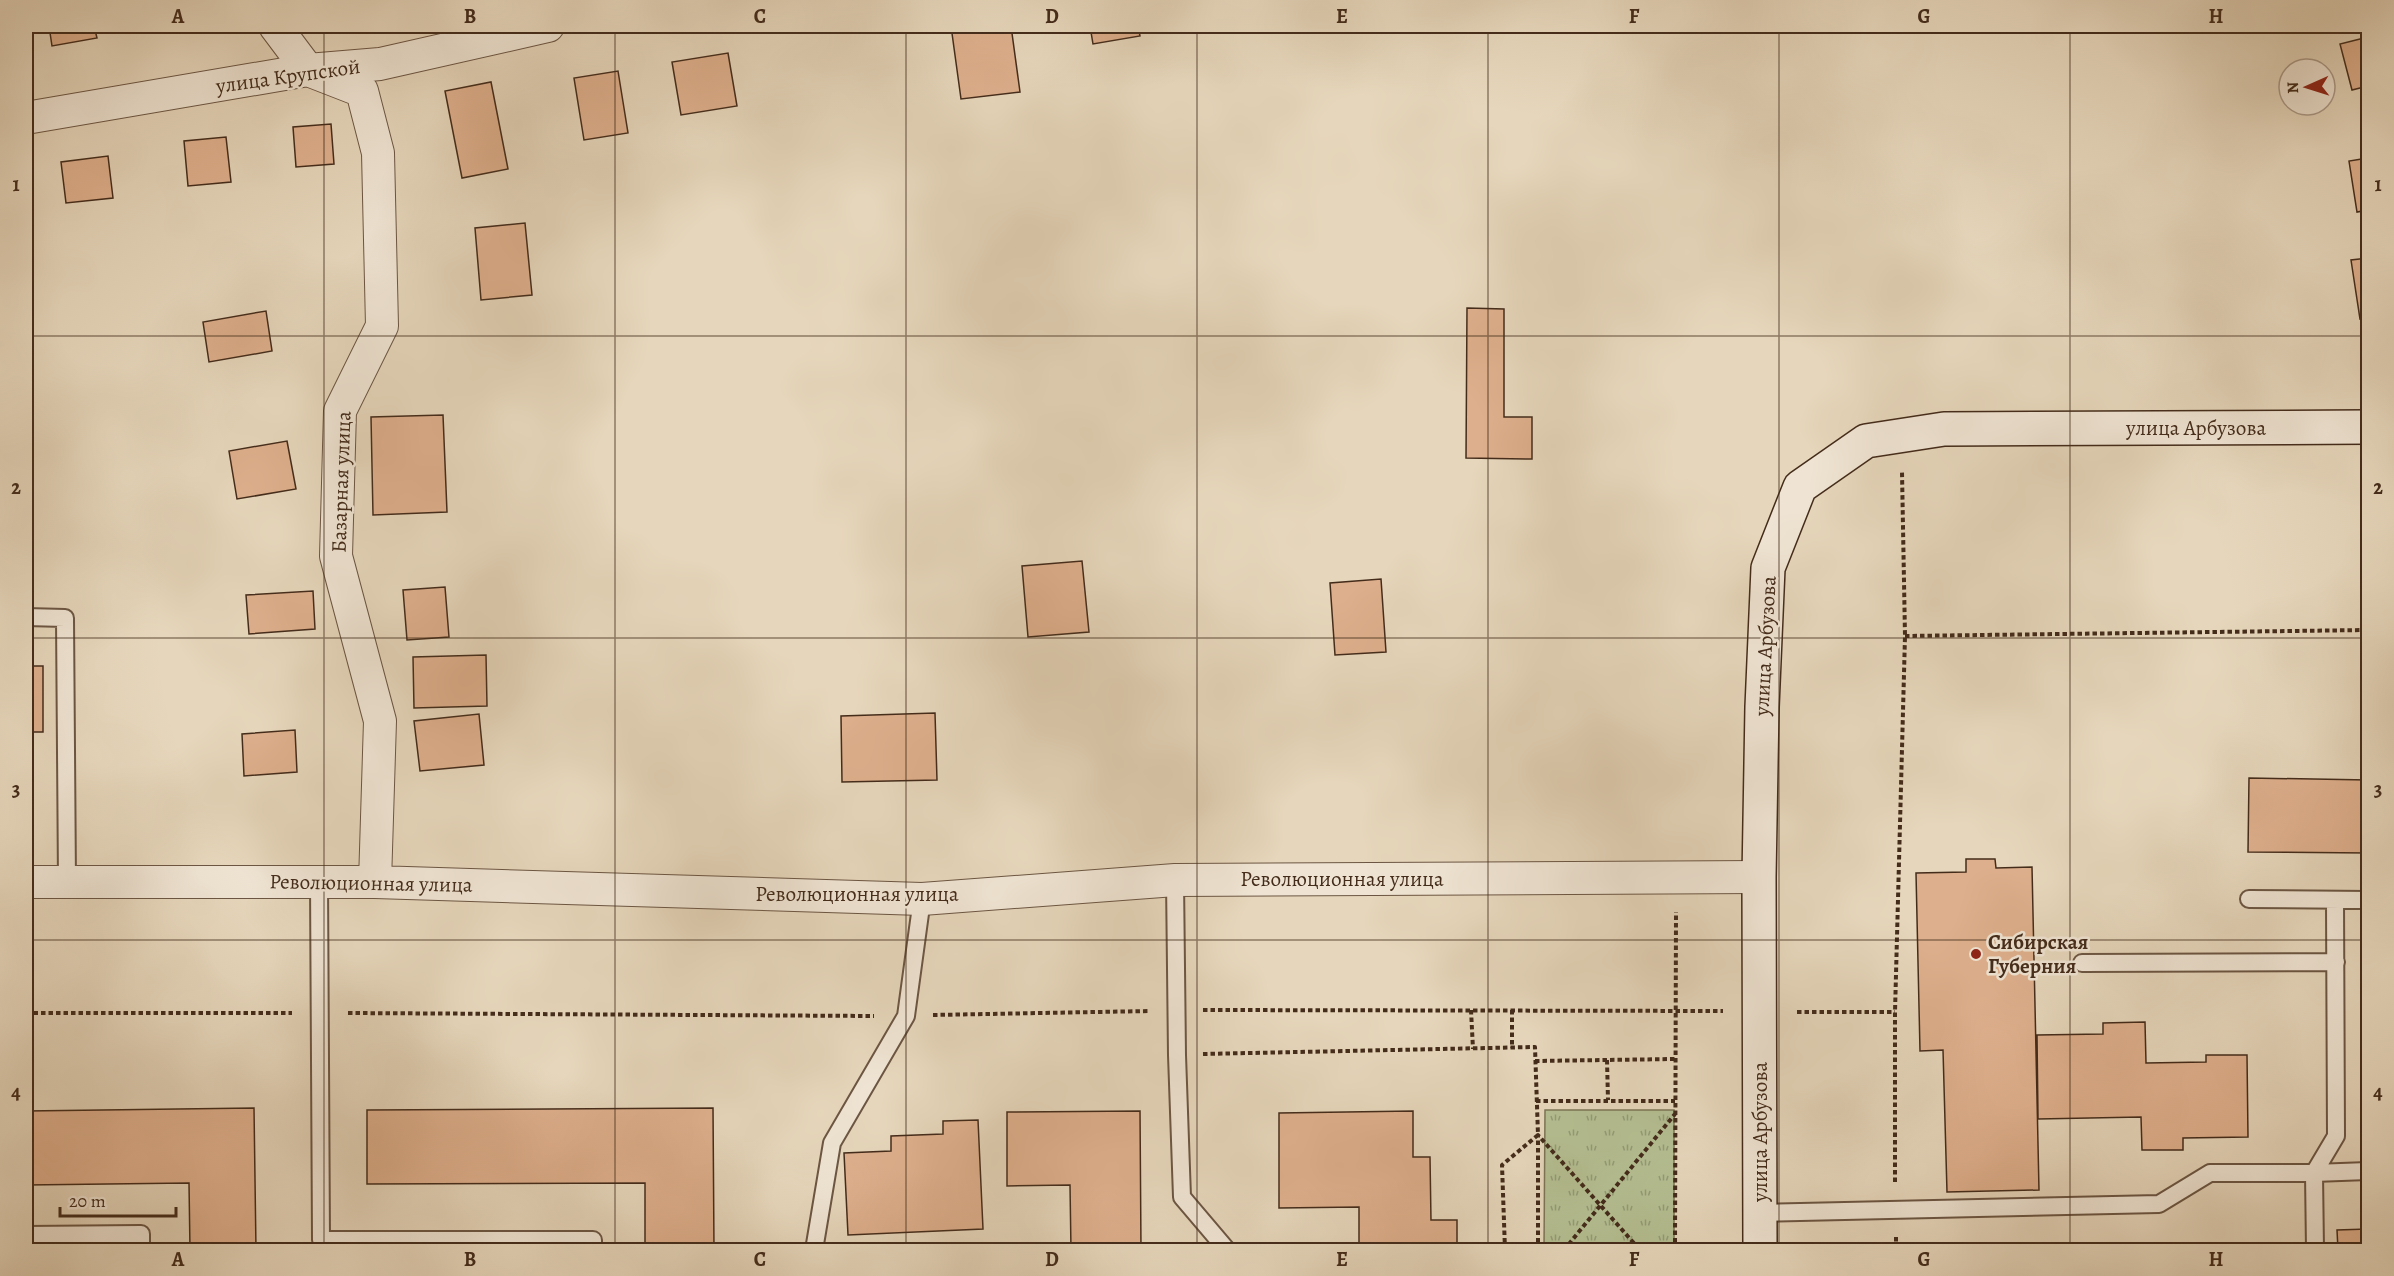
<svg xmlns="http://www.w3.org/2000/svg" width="2394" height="1276" font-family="Alegreya,serif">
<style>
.grass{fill:url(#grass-tufts);stroke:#7c7556;stroke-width:1.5}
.building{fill:#deaf8c;stroke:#442c1b;stroke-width:1.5}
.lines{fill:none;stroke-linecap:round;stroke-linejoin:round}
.lane-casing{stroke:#6c5643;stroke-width:20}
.street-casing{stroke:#6c5643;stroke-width:34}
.secondary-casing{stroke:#442c1b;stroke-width:36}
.path{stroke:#442c1b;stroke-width:4;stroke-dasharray:4.5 3;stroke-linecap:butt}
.lane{stroke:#efe4d3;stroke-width:16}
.street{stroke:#efe4d3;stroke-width:32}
.secondary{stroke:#efe4d3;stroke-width:33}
.grid{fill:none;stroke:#442c1b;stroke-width:1.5;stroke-opacity:0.55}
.poi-dot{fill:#8f2418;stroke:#efe4d3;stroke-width:2}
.labels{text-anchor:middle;stroke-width:5;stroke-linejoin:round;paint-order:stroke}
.street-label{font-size:21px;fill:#442c1b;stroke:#efe4d3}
.poi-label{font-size:21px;font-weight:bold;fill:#442c1b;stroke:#efe4d3;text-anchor:start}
.neatline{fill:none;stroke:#442c1b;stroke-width:2}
.grid-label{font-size:20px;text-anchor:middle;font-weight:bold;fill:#442c1b}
</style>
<defs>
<pattern id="grass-tufts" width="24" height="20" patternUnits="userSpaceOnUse" patternTransform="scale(1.5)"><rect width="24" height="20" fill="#b4be91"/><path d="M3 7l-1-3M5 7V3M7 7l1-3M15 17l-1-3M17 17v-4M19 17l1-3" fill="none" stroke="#949b76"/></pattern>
</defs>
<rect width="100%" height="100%" fill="#e6d6bb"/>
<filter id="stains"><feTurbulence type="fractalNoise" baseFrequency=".00333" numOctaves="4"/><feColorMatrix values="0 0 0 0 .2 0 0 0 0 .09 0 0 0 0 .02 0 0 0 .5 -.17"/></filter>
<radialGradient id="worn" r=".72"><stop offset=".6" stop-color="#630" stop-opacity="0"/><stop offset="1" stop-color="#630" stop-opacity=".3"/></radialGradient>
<!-- grass -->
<path class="grass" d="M1545 1110H1674V1250H1544Z"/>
<!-- building -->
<path class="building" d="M49 26H94L97 38 52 46Z
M951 26H1011L1020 92 961 99Z
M1090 26H1138L1140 36 1093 44Z
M2368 37V86L2352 90 2340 44Z
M728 53 737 106 681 115 672 62Z
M618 71 628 133 584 140 574 78Z
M491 82 508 169 462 178 445 91Z
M331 124 334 164 296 167 293 127Z
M226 137 231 182 188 186 184 141Z
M108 156 113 198 66 203 61 162Z
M2368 158V210L2357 212 2349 161Z
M525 223 532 295 481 300 475 228Z
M2368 258V317L2360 319 2351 260Z
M1467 308 1504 309V417H1532V459L1466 458Z
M266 311 272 351 209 362 203 322Z
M443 415 447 512 373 515 371 417Z
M287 441 296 489 237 499 229 451Z
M1082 561 1089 632 1028 637 1022 566Z
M1381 579 1386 652 1335 655 1330 583Z
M445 587 449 637 407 640 403 590Z
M313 591 315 629 249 634 246 595Z
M486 655 487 706 414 708 413 657Z
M26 666H43V732H26Z
M935 713 937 780 842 782 841 716Z
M479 714 484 765 420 771 414 721Z
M295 730 297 772 244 776 242 734Z
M2249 778 2368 780V853L2248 852Z
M1966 859H1995L1996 868 2032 867 2039 1190 1947 1192 1943 1050 1920 1051 1916 873 1966 872Z
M2145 1022 2146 1063 2206 1062V1055H2247L2248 1137 2183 1138V1150H2142L2141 1117 2038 1119 2037 1035 2103 1034V1023Z
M254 1108 256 1250H190L189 1183 26 1185V1111Z
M713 1108 714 1250H645V1183L367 1184V1110Z
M1140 1111 1141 1250H1071L1070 1185 1007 1186V1112Z
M1413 1111V1157H1430L1431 1220H1457V1250H1359V1207L1279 1208V1113Z
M978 1120 983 1229 848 1235 844 1153 891 1151V1136L943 1134V1121Z
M2368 1229V1250H2338L2337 1230Z"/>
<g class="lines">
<!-- lane casing -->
<g class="lane-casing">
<path id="lane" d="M26 617 65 618 67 882
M1175 880 1177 1055 1182 1197 1227 1250
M319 881 321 1240H593V1250
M2249 899 2368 900
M2335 900 2336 1136 2314 1173 2368 1171
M2082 963 2336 962
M1760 1213 2159 1204 2210 1173H2314L2315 1250
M26 1235 141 1234V1250
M814 1250 832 1143 906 1016 922 899"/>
</g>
<!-- street casing -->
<g class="street-casing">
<path id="street" d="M275 26 308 70 362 91 378 153 382 326 340 411 336 556 380 721 375 882
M26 118 308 70 380 64 548 26
M26 882H375L922 899 1175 880 1759 877"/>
</g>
<!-- secondary casing -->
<g class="secondary-casing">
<path id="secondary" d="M1760 1250 1759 877 1762 707 1768 568 1800 487 1866 441 1944 429 2368 427"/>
</g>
<!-- path -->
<path class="path" d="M1905 636 2368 630
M1203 1010 1723 1011
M1471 1010 1473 1049
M1512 1010V1048
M1797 1012H1895
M26 1013H292
M348 1013 874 1016
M933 1015 1150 1011
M1203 1054 1535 1047 1538 1135 1502 1165 1505 1250
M1607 1060 1608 1100
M1535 1061 1675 1059
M1536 1101H1675
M1895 1182V1012L1905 636 1902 472
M1896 1237V1250
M1538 1250V1135L1640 1250
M1564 1250 1675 1114
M1675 1250 1676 912"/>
<!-- lane -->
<use href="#lane" class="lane"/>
<!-- street -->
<use href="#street" class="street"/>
<!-- secondary -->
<use href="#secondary" class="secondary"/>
</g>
<!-- grid -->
<path class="grid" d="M324 26V1250M615 26V1250M906 26V1250M1197 26V1250M1488 26V1250M1779 26V1250M2070 26V1250M26 336H2368M26 638H2368M26 940H2368"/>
<!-- markers -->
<circle class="poi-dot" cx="1976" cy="954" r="6"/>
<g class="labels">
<!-- street labels -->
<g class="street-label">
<text transform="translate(288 76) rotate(-8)" y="7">улица Крупской</text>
<text x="2196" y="435">улица Арбузова</text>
<text transform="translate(341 482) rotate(-88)" y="7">Базарная улица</text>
<text transform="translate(1765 646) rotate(-87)" y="7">улица Арбузова</text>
<text x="1342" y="886">Революционная улица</text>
<text transform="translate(371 883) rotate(1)" y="7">Революционная улица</text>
<text x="857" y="901">Революционная улица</text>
<text transform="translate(1760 1132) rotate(-90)" y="7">улица Арбузова</text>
</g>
<!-- poi labels -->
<g class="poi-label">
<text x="1988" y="949">Сибирская<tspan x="1988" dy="24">Губерния</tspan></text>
</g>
</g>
<!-- margin -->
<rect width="2394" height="1276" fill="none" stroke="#e6d6bb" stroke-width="66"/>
<!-- north arrow -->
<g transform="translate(2307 87) rotate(267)"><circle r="28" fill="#efe4d3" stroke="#ab9a89" stroke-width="1.5"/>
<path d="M0-4.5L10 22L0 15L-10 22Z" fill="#8f2418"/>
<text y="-9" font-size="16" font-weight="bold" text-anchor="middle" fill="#442c1b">N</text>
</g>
<!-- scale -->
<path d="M60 1207v9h116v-9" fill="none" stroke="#442c1b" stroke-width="3"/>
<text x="69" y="1207" font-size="18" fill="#442c1b" stroke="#efe4d3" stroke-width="4.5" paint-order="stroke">20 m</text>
<rect x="33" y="33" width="2328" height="1210" class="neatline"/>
<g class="grid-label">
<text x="178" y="23">A</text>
<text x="470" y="23">B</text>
<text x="760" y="23">C</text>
<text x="1052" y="23">D</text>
<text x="1342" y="23">E</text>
<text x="1634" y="23">F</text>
<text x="1924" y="23">G</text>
<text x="2216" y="23">H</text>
<text x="16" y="191">1</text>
<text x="2378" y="191">1</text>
<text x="16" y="494">2</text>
<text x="2378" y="494">2</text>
<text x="16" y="796">3</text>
<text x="2378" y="796">3</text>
<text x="16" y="1099">4</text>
<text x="2378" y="1099">4</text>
<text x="178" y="1266">A</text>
<text x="470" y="1266">B</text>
<text x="760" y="1266">C</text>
<text x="1052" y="1266">D</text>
<text x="1342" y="1266">E</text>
<text x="1634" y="1266">F</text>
<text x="1924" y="1266">G</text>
<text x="2216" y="1266">H</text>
</g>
<rect width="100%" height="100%" filter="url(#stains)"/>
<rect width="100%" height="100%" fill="url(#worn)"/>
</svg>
